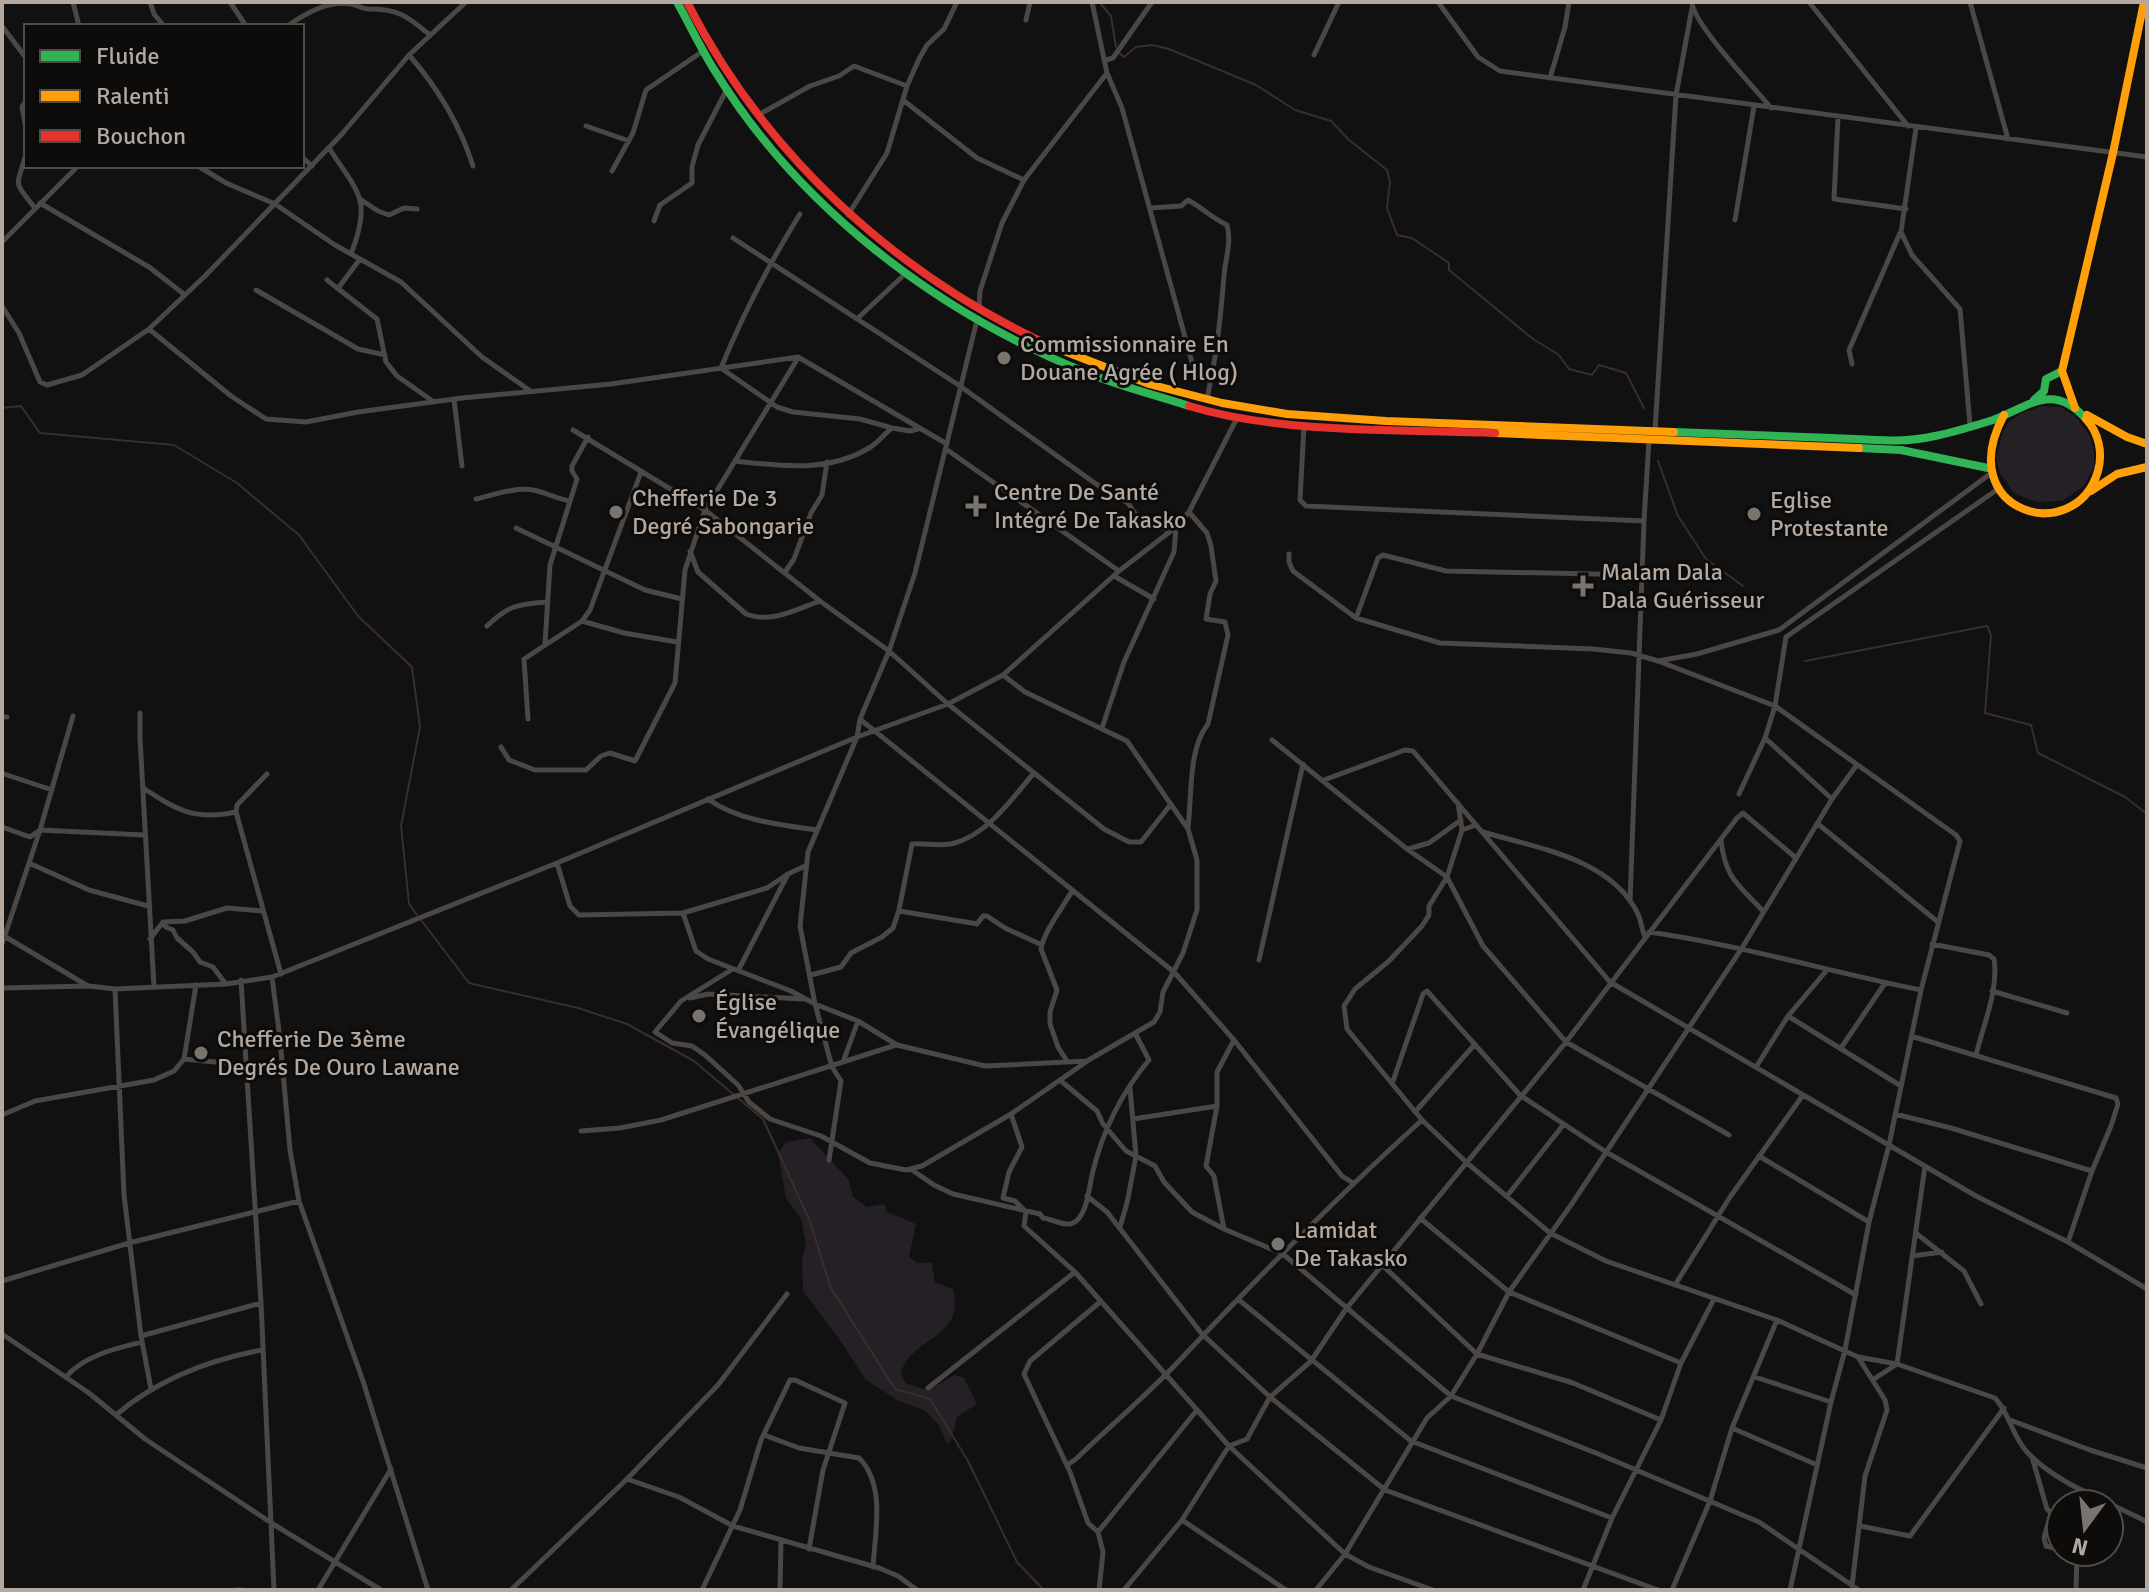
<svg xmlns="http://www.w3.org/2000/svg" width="2149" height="1592" font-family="Signika,sans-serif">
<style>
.green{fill:#251f26}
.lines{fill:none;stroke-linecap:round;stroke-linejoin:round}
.stream{stroke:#3b2e2a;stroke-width:2}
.street{stroke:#4a4745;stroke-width:5}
.fast{stroke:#30b455;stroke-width:8}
.slow{stroke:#ff9f0a;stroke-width:8}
.jam{stroke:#e5322d;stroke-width:8}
.poi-dot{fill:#7a746f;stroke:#0d0c0b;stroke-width:3}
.labels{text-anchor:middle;stroke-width:6;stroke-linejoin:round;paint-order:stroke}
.poi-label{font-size:24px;fill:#b3a9a1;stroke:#0d0c0b;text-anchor:start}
</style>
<rect width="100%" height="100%" fill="#111"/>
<!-- green -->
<path class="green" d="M2042 406 2061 407 2076 417 2090 436 2094 452V468L2083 487 2062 501 2037 502 2015 494 2000 474 1996 458 2002 434 2007 424 2019 414Z
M810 1138 849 1180 853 1197 867 1207 884 1204 887 1212 916 1224 909 1257 917 1263H932L935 1282 953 1289C966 1340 910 1336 901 1374L906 1383C936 1395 930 1386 955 1375L964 1378 977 1404 957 1417 951 1441 947 1444 939 1425 925 1411 897 1400 865 1379 842 1343 803 1291 802 1260 806 1242 801 1219 786 1198 778 1154 786 1142Z"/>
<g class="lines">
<!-- stream -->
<path class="stream" d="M1099 2 1111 16 1116 47
M1119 53 1124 57 1136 47 1152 45 1169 49 1256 85 1295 110 1331 121 1349 140 1387 170 1390 182 1387 208 1397 235 1412 238 1449 263V270L1533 339 1559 355 1569 369 1592 375 1599 365 1626 373 1644 408
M2 408 21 406 40 433 174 445 237 483 299 535 358 616 412 667 420 727 401 826 409 904 417 915
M1658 461 1678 516 1706 559 1743 586
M1805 661 1987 626 1991 635 1985 713 2031 725 2038 753 2125 797 2147 814
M421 920 469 983 578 1008 627 1024 694 1061 733 1094
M738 1098 763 1119 809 1219 831 1288 895 1389 930 1399 968 1461 1017 1562 1044 1590"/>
<!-- street -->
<path class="street" d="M73 2 79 26
M150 2 154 14 164 26
M230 2 246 26
M1092 2 1107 73 1122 108 1193 366 1201 372 1212 373 1207 400
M1438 2 1478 57 1500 71 2147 157
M1692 2C1693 24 1754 87 1771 108
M1809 2 1908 126
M1970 2 2008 139
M1026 20 1030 2
M2 26 26 58
M287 26C305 14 328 0 351 4 357 5 362 9 369 9 399 9 407 16 430 35
M409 55C437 87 460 125 473 166
M1314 55 1339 2
M1106 60 1113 58 1152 2
M1550 78 1565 27 1569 2
M903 100 977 158 1024 180
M26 101 22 107 26 128
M760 114 810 86 839 76 854 66 907 86
M1838 117 1834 199 1906 209
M586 126 629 141
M1916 128 1901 232 1912 255 1960 309 1970 425
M329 148C357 192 373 198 351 254
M26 154C17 187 12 180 35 208
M302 157 312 166
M198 166 226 183 275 204 335 245 401 282 482 357 529 390
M612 171 633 133 646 90 703 51
M360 199 378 211 389 215 404 208 417 209
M40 203 149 267 185 295
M1150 208 1181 206 1188 200C1203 208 1210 217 1227 225 1232 243 1225 259 1224 276 1221 309 1219 340 1212 373
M800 214C769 264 743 314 721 368L777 407 793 412 860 419 892 428
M848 215 887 153 907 86 919 59 927 45 944 29 957 2
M1735 220 1754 106
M654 221 660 205 692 183V167L698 145 727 89
M733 238 960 386 1096 484 1128 503 1138 518 1170 531
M2 242 78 166
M327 280 377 319 386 362 397 376 434 402
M339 287 360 259
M256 290 358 349 385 355
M2 306 19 333 40 382 47 385 82 375 149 329 205 276 341 135 409 55 466 2
M979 310 980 291 1002 223 1024 180 1107 73
M858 318 906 273
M149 329 231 396 266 419 306 422 358 412 462 398 611 384 798 357 947 444
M1852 364 1849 350 1900 233
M454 399 462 466
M1304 425 1300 500 1306 506 1644 521
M573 430 705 510 820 601 889 651 948 704 1104 829 1129 842H1141L1171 804
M1655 431 1676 95 1692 8
M946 449 1119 571
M735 461C779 466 828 473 869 448 878 443 884 434 892 428L910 431 918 429
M476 499C493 495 515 487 533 490 545 492 557 499 570 501
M516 528 645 590 682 599
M690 551 698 572 746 614C771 624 797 609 820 601
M1289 554V562L1293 571 1356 618 1440 643 1593 649 1631 653 1658 661 1775 706 1956 835 1960 841 1921 990 1889 1145 1869 1222 1845 1350 1831 1402 1790 1590
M785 572 794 559 811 513 822 495 827 462
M1114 576 1154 599
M1356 618 1378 558 1383 555 1446 571 1642 575
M582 621 624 633 677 642
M487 626C508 606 517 604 546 602
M545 644 550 565 577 479 572 471V466L588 437
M1658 661 1697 654 1779 630 1990 474
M140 713V738L154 987
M2 717H7
M528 719 524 659 582 621 590 610 641 472
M861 720 1174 972 1234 1040 1342 1176 1353 1183
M1102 728 1124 662 1174 552 1176 527
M1272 740 1407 849 1447 877 1429 906V915L1422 926 1389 961 1355 989 1344 1006 1347 1029 1422 1120
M501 747 509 760 535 770H586L601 756 610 753 635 761 675 683 685 570 705 510 798 358
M4 774 52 790
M267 774 237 805 236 812 281 974
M1324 780 1405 750 1413 751 1610 982 1976 1196 2068 1242 2147 1289
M143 788C177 810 194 821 236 812
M1739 794 1765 738 1775 706 1786 637 1998 489
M708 799C738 821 782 825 817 830
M1832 799 1856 766
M1458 803 1462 830
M1818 824 1938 922
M1476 825 1462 830 1447 877 1483 946 1566 1042 1729 1135
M2 827 30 837 40 830 144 835
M1188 828C1192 795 1188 749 1208 724L1228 635 1225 622 1206 619 1210 594 1216 581 1211 546 1207 533 1189 512
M1483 832C1536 848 1611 858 1638 914 1641 921 1642 930 1645 937
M1721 840C1725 878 1738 884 1763 911
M1408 849 1429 843 1461 820
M29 863 89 890 148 906
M557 863 570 906 579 915 683 913 767 888 788 874 805 866
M1630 901 1644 521 1649 440
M899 911 972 923 977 924 983 916H987L1005 928 1042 945
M683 913 696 951 708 959 791 991 815 1004 858 1021 897 1045 985 1066 1087 1061 1154 1022 1160 1012 1163 992 1183 953 1197 910V860L1188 829 1127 741 1025 692 1003 675
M163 923 166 927 173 930 177 938 193 952 200 962 213 967 225 983
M1649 932C1741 945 1830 972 1921 990
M4 936 88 986
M150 939 163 922 185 921 227 908 262 911
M2 944 40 830 73 716
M1932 944 1989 955 1994 959C1999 989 1983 1026 1976 1055
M1259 960 1303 764
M739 969 788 874
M731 970 681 1001 655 1032 672 1043 692 1046 705 1055 738 1085 749 1102 770 1119 821 1136 870 1163 906 1170 922 1166 1011 1114 1086 1062
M811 975 841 967 851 953 882 937 893 928 899 910 912 844C926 843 941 847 955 843 989 833 1012 798 1034 773
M272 977 280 1039 290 1150 299 1201 363 1381 428 1590
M241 980 261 1303 274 1590
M2 988 89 986 115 989 226 984 272 977 557 863 857 737 948 704 1003 675 1119 571 1176 527 1189 512 1237 418
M115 989 124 1195 141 1336 151 1389
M1992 991 2067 1013
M690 998 708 994 803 999
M1788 1016 1901 1086
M1911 1036 2116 1098 2118 1104 2111 1126 2092 1171 2068 1242
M1841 1048 1885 983
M184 1059 246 1065
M1067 1061 1058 1047 1050 1024V1012L1057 990 1041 949C1044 931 1063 907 1072 891
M843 1062 858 1021
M1756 1067 1788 1016 1827 970
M1061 1081 1097 1111 1103 1124 1126 1151 1155 1166 1164 1182 1192 1212 1224 1229 1283 1254 1451 1396 1596 1453 1759 1522 1859 1590
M1392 1084 1423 994 1427 991 1520 1095 1606 1152 1856 1295
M1415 1112 1475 1044
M1011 1114 1022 1147 1009 1172 1003 1198 1015 1201 1026 1212 1024 1226 1075 1272 1229 1446 1345 1554 1369 1567 1433 1590
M1895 1114 1951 1128 2092 1171
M2 1115 35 1101 154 1080 174 1071 184 1059 196 985
M1133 1119 1217 1106
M581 1131 620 1128 661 1120 896 1045
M1759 1156 1869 1222
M829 1160 841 1081 832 1067 815 1004 800 926 808 852 857 737 860 719 889 651 915 573 977 320
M912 1170 934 1185 953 1194 1040 1214 1043 1218C1052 1219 1065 1227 1073 1223 1088 1216 1089 1185 1093 1171 1103 1130 1123 1091 1149 1060L1136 1035
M1087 1196 1107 1212 1202 1334 1270 1397 1385 1490 1658 1590
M1507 1196 1564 1124
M1420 1218 1509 1292 1681 1363
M1120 1227 1127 1203 1136 1156 1130 1088
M1224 1229 1214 1176 1206 1166 1217 1106V1072L1234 1040
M1917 1234 1964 1271 1981 1304
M1912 1256 1942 1252
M1381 1264 1477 1354 1573 1383 1661 1420
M2 1281 129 1243 299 1201
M1675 1285 1730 1197 1803 1095
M1239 1300 1411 1441 1612 1518
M2 1334 89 1393 145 1439 273 1524 381 1590
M141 1336 261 1303
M66 1377C83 1356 117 1348 142 1342
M1755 1377 1831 1402
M1874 1379 1897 1364 1925 1166
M928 1388 1075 1272
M117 1414C159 1379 208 1360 262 1350
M2010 1420 2090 1450 2147 1468
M1732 1428 1817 1465
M764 1435 799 1448 859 1458C886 1485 875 1532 873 1567
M2032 1457 2047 1509 2051 1513 2044 1538 2046 1546 2061 1550
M1067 1465 1076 1459C1110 1426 1146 1396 1178 1362 1256 1279 1337 1197 1422 1120L1466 1162 1550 1233 1606 1261 1777 1320 1858 1357 1897 1364 1995 1398C2010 1414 2012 1436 2027 1452 2058 1485 2108 1501 2147 1522
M627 1479 679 1497 733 1526 879 1568 898 1576 917 1590
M2084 1491V1504
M1182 1520 1286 1590
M1860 1526 1910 1536 2004 1408
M1098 1532 1088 1523 1070 1472 1024 1374 1030 1361 1100 1302
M2069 1552 2077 1554
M1852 1586 1865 1476 1887 1410 1885 1400 1858 1357
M236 1590H242
M318 1590 391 1469
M511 1590 627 1479 718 1385 787 1294
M702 1590 740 1510 761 1440 790 1380H795L845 1403 823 1470 809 1549
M780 1590 781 1540
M1099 1590 1103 1552 1098 1532 1197 1410
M1124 1590 1182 1520 1229 1446 1247 1439 1270 1397 1311 1361 1346 1309 1566 1042 1737 818 1743 813 1796 858
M1316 1590 1345 1554 1427 1418 1451 1396 1477 1354 1509 1292 1571 1205 1742 948 1832 799 1765 738
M1583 1590 1612 1518 1661 1420 1681 1363 1714 1299
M1672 1590 1710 1501 1732 1428 1777 1320
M2076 1590 2077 1552"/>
<!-- fast -->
<path class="fast" d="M677 2C690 25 701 49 715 71 799 208 938 313 1085 372 1119 386 1155 395 1189 406
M2034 400 2044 391 2046 379 2062 371
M1674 432C1726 434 1779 436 1832 438 1865 439 1902 444 1935 436 1955 432 1974 426 1993 420 2028 407 2053 381 2086 419
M1859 448 1901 450 1988 468"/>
<!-- slow -->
<path class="slow" d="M1051 346 1149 384 1222 403 1287 414 1386 421 1674 432
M2075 408 2062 371 2113 153 2144 2
M2004 415C1951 512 2075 549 2098 471 2103 453 2099 433 2086 419
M2087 415 2127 437 2147 444
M1495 433 1859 448
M2091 491 2117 474 2147 467"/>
<!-- jam -->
<path class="jam" d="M687 2C764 154 896 275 1051 346
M1189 406C1280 434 1399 429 1495 433"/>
</g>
<!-- markers -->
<g class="poi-dot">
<circle cx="1004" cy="358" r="8"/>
<path d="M972 494h8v8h8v8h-8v8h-8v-8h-8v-8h8z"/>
<circle cx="616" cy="512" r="8"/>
<circle cx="1754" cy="514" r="8"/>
<path d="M1579 574h8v8h8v8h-8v8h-8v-8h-8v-8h8z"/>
<circle cx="699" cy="1016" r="8"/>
<circle cx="201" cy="1053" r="8"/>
<circle cx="1278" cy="1244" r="8"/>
</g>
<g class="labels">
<!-- poi labels -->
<g class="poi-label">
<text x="1020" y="352">Commissionnaire En<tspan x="1020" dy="28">Douane Agrée ( Hlog)</tspan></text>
<text x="994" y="500">Centre De Santé<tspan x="994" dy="28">Intégré De Takasko</tspan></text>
<text x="632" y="506">Chefferie De 3<tspan x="632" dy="28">Degré Sabongarie</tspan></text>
<text x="1770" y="508">Eglise<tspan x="1770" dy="28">Protestante</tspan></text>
<text x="1601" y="580">Malam Dala<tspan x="1601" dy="28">Dala Guérisseur</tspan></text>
<text x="715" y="1010">Église<tspan x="715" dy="28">Évangélique</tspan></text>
<text x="217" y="1047">Chefferie De 3ème<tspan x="217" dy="28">Degrés De Ouro Lawane</tspan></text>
<text x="1294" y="1238">Lamidat<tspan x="1294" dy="28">De Takasko</tspan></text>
</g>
</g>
<!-- border -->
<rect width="2149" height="1592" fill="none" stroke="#b3a9a1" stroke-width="8"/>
<!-- legend -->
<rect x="24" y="24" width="280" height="144" fill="#0d0c0b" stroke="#4f4b47" stroke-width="2"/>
<rect x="40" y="50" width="40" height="12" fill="#30b455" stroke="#4f4b47" stroke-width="2"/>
<text x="96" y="64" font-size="24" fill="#b3a9a1">Fluide</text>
<rect x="40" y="90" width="40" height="12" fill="#ff9f0a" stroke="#4f4b47" stroke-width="2"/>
<text x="96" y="104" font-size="24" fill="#b3a9a1">Ralenti</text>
<rect x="40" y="130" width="40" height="12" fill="#e5322d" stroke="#4f4b47" stroke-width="2"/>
<text x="96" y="144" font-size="24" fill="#b3a9a1">Bouchon</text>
<!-- north arrow -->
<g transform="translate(2085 1528) rotate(195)"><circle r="38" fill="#0d0c0b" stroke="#4f4b47" stroke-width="2"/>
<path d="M0-6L14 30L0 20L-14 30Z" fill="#7a746f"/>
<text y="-12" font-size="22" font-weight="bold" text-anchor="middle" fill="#b3a9a1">N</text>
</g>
</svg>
